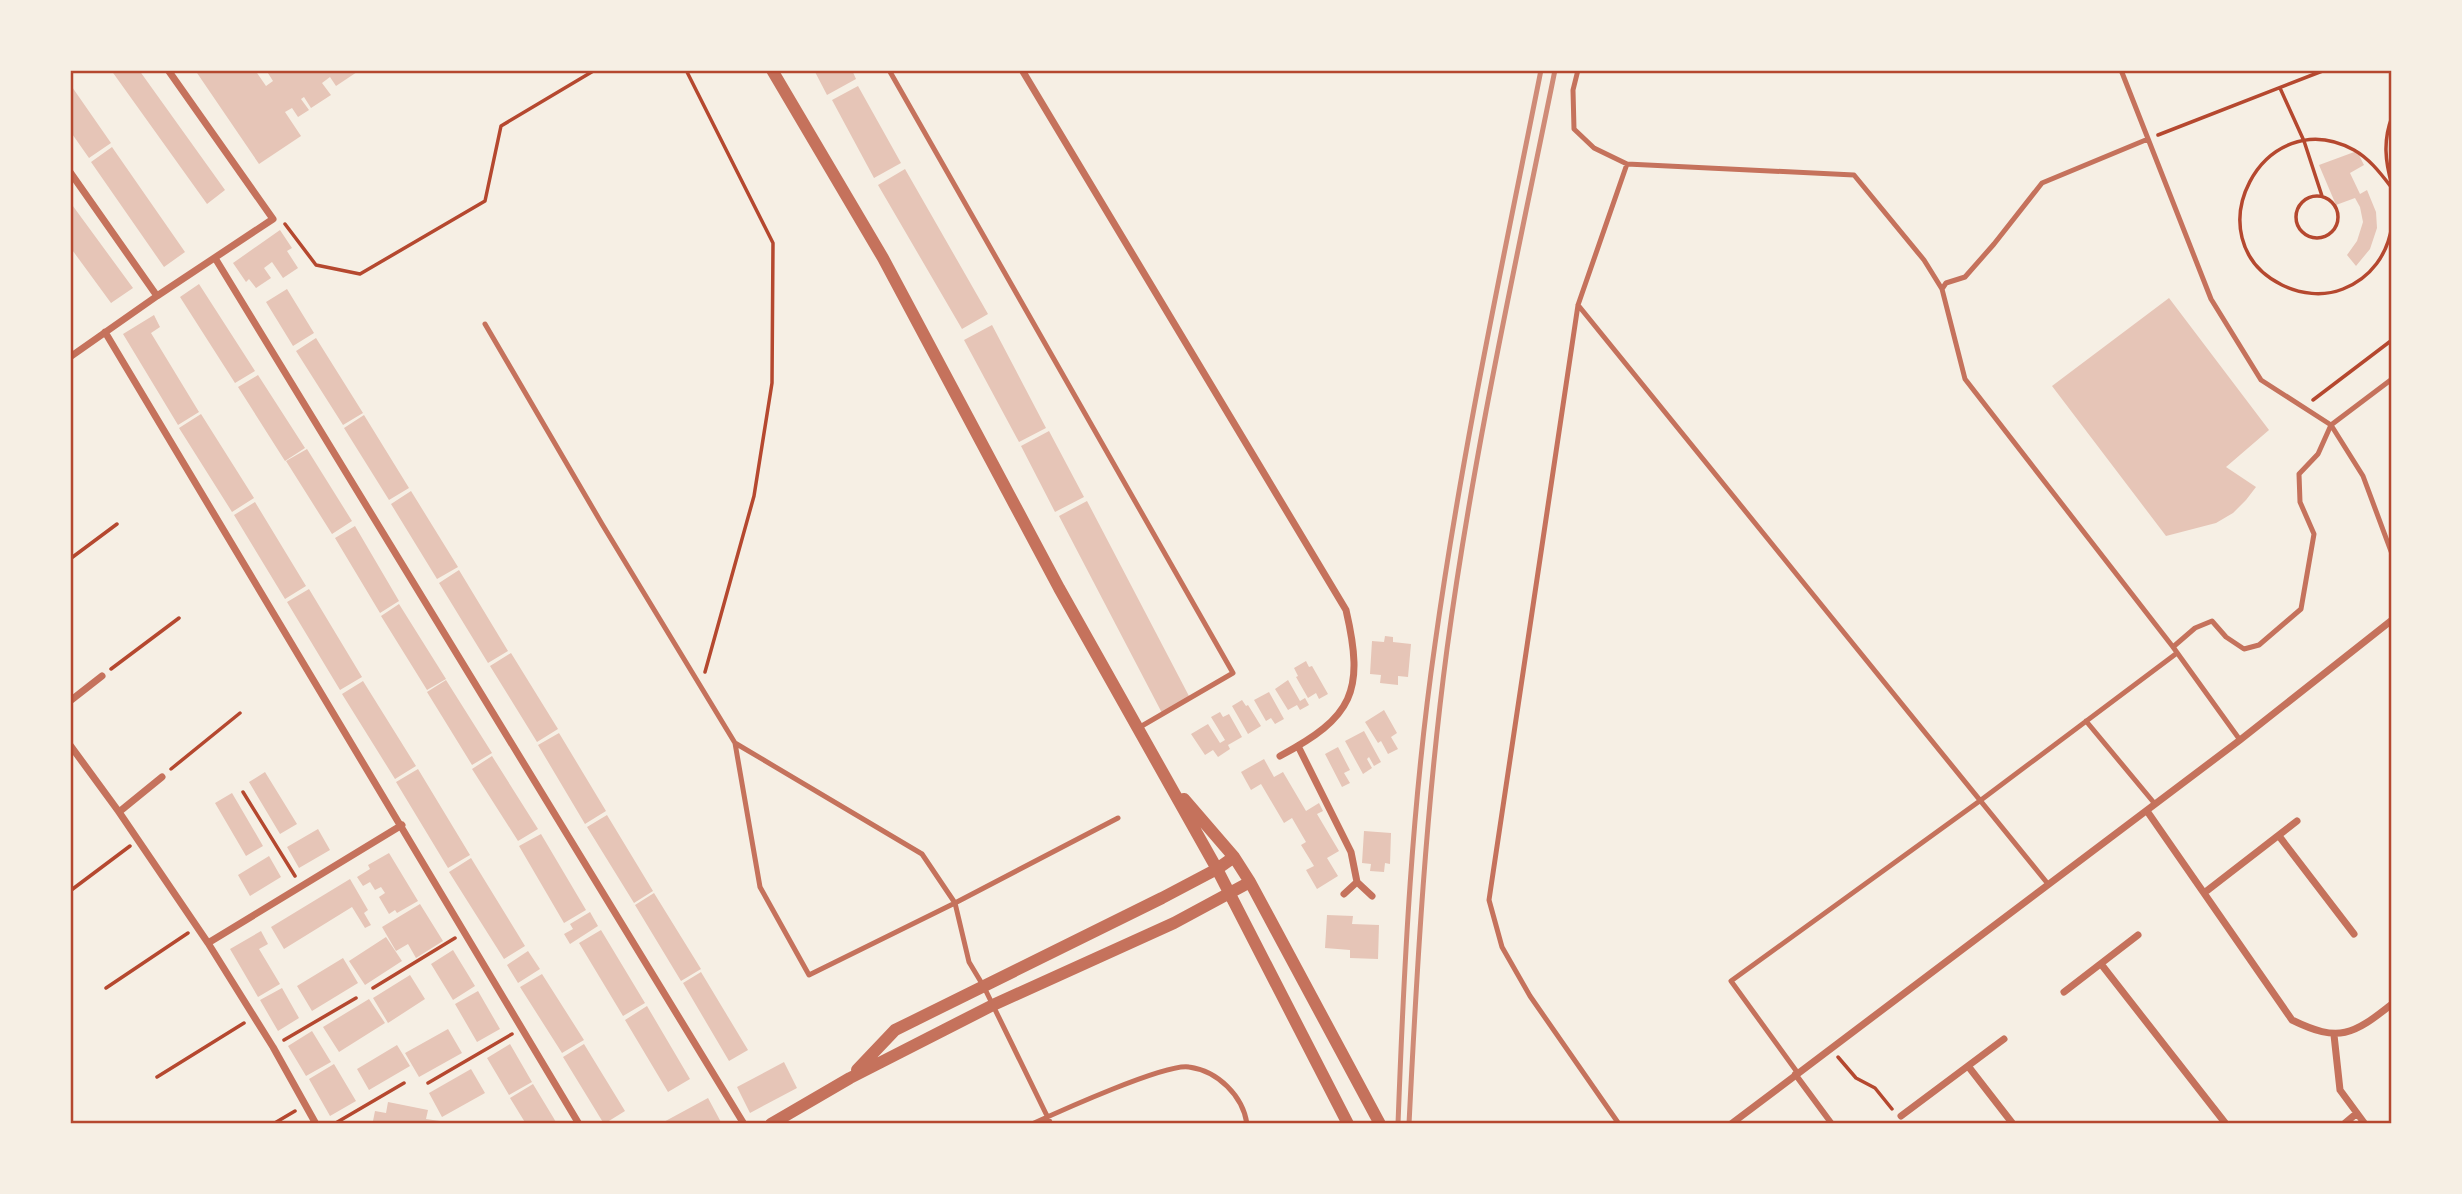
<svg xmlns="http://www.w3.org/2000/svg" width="2462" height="1194" font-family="Inter,sans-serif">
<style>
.building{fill:#e6c5b7}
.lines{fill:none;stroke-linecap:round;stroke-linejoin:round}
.path{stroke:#b5482f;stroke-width:3.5}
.service{stroke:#c5725c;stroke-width:5}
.pedestrian{stroke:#c5725c;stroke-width:6}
.minor{stroke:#c5725c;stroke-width:7}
.tertiary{stroke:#c5725c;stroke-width:12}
.rail{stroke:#cf8b77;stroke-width:5}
.neatline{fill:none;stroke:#b5482f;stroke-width:2.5}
</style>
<rect width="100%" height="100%" fill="#f6efe4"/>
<!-- building -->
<path class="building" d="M111 70H139L225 190 207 204Z
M195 70H255L266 86 273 81 266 70H360L336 86 330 77 322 83 331 95 311 108 304 97 301 99 309 110 298 117 292 108 285 112 301 136 259 164Z
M814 70H852L856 79 827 95Z
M70 84 111 143 89 158 70 131Z
M858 86 901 163 874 178 832 100Z
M112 147 185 252 164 267 91 162Z
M2357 151 2364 165 2350 173 2360 194 2367 190 2376 212 2377 228 2370 249 2356 266 2347 255 2357 241 2363 222 2360 207 2355 198 2336 205 2319 165Z
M905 169 988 314 962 329 878 185Z
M70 202 133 288 111 303 70 247Z
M280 230 292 248 287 251 298 268 283 278 272 262 264 268 271 278 256 288 249 279 246 282 233 263Z
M199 284 255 371 235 383 180 297Z
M287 289 314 333 293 346 266 302Z
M2169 298 2269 430 2226 467 2256 487 2246 500 2233 513 2216 523 2166 536 2052 386Z
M154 315 160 327 151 333 199 412 178 425 123 334Z
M992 325 1046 428 1019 442 964 340Z
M316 338 363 413 343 425 296 351Z
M258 375 305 448 285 461 238 387Z
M201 414 254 498 232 512 179 428Z
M364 415 409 488 389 500 344 428Z
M1049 431 1084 497 1055 512 1021 446Z
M307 449 352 521 332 534 286 461Z
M411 491 458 567 437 579 391 504Z
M1087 501 1190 698 1162 713 1059 516Z
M255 502 306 586 285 599 234 515Z
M355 526 399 601 380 613 335 538Z
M459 570 508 651 488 663 439 583Z
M309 589 362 677 340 690 287 602Z
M399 604 446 679 427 690 381 616Z
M1385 636 1393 637V642L1411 644 1408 677 1398 676V685L1380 683 1381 675 1370 674 1372 641 1384 642Z
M511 653 558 729 537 742 490 666Z
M1306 661 1309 667 1312 666 1328 694 1319 699 1316 693 1308 698 1296 677 1298 676 1294 668Z
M446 680 492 753 472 765 427 692Z
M1288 680 1300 701 1305 698 1309 705 1300 710 1297 705 1288 710 1275 689Z
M363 681 416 766 395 779 342 694Z
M1269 692 1284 719 1275 724 1271 718 1266 721 1254 700Z
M1242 700 1246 706 1248 705 1261 726 1248 734 1232 706Z
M1384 710 1397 733 1391 737 1398 749 1388 754 1381 741 1378 743 1365 722Z
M1220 712 1223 717 1229 714 1242 737 1228 745 1230 749 1218 757 1213 750 1205 755 1191 734 1208 724 1220 743 1225 740 1211 717Z
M1364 731 1381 762 1374 766 1369 757 1367 759 1372 768 1363 774 1345 741Z
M559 733 606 811 585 824 538 745Z
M1338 747 1350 770 1344 773 1350 783 1342 787 1325 754Z
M492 756 538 829 518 841 472 769Z
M1264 759 1274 777 1283 772 1306 811 1319 803 1323 811 1317 814 1339 851 1327 858 1338 876 1317 889 1306 870 1314 866 1301 845 1306 842 1292 818 1284 823 1261 784 1251 790 1241 772Z
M418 769 470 855 448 868 396 782Z
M265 772 297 824 280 834 249 782Z
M232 793 263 846 246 856 215 803Z
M607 815 653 891 634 903 587 827Z
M318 829 330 850 299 868 287 847Z
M1364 831 1391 833 1390 864 1385 863 1384 872 1370 871 1371 864 1362 863Z
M541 834 586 910 564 923 519 846Z
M389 853 418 901 397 913 395 910 389 914 379 897 385 893 381 887 375 890 370 882 363 886 357 877 370 869 368 865Z
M269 856 281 877 250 896 238 875Z
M471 858 525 946 504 959 449 872Z
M350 879 368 910 364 913 371 925 365 928 352 907 284 949 271 927Z
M654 893 701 969 681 981 635 905Z
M420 904 443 941 416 958 408 944 396 951 382 927Z
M590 912 598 926 570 944 564 934 573 929 570 924Z
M1327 915 1353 916 1352 924 1379 925 1378 959 1350 958V950L1325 948Z
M601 930 645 1003 623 1016 579 943Z
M261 931 268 944 259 949 280 984 258 997 230 949Z
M386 937 402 961 365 985 349 961Z
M453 950 475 986 453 1000 431 964Z
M528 951 540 969 518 983 507 965Z
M343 958 358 983 312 1011 297 986Z
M701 972 748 1050 729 1061 683 983Z
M542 974 584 1040 562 1053 520 987Z
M410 975 425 999 388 1023 373 998Z
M282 988 299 1018 278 1031 260 1000Z
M478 991 500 1029 477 1042 455 1004Z
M369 999 385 1023 339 1052 323 1027Z
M647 1006 690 1079 668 1092 625 1020Z
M448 1029 462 1053 419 1077 405 1053Z
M312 1031 331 1062 306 1076 288 1046Z
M510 1044 532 1082 509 1095 487 1058Z
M584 1044 625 1111 604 1124 563 1057Z
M397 1045 410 1066 369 1090 357 1069Z
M784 1062 797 1088 750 1113 737 1087Z
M334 1064 356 1101 330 1116 309 1079Z
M471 1069 485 1093 442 1117 429 1093Z
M533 1084 553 1117 557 1124H526L510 1098Z
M708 1098 722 1124H660Z
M388 1102 428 1110 426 1119 440 1121 439 1124H388L373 1121 375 1111 386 1113Z"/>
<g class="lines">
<!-- path -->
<path class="path" d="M686 70 773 243 772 383 754 496 705 672
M2280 88 2304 141 2322 196
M2392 117C2383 140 2385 161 2392 185
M2158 135 2325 70
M2392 188C2381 174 2370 159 2354 150 2263 100 2191 240 2282 285 2300 294 2323 297 2343 289 2371 278 2388 254 2392 225
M2296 217a21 21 0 1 1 42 0a21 21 0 1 1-42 0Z
M285 224 316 265 360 274 485 201 501 126 595 70
M2313 400 2392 340
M70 559 117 524
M111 669 179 618
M171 769 240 713
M243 792 295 876
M70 891 130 846
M106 988 188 933
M373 988 455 938
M284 1040 356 998
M1838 1057 1856 1078 1875 1088 1892 1109
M157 1077 244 1023
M428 1083 512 1034
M273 1124 295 1111
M334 1124 404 1083"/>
<!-- service -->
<path class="service" d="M889 70 1233 673 1140 727
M1578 70 1573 90 1574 129 1594 148 1627 164 1854 175 1924 260 1942 289 1965 379 2173 647 2240 740
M2121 70 2211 299 2261 380 2331 425 2363 476 2392 554
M1942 289 1946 283 1965 277 1994 244 2042 183 2148 139
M1578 305 2048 884
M485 324 602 524 735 743 922 854 955 903 1118 818
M2173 647 2195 628 2212 621 2226 637 2244 649 2259 645 2301 609 2314 534 2300 502 2299 474 2318 454 2331 425 2392 379
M2086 721 2155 804
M735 743 760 887 809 975 955 903 969 962 984 987 1051 1124
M1797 1072 1731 981 1981 800 2177 653
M1032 1124C1058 1112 1166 1063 1189 1067 1218 1071 1243 1096 1247 1124
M1619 1124 1530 996 1502 947 1489 900 1578 305 1627 164"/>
<!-- pedestrian -->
<path class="pedestrian" d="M1795 1074 1832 1124"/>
<!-- minor -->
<path class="minor" d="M1022 70 1346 610C1365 692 1353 717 1280 756
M70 172 157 296
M215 258 744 1124
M105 332 579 1124
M70 357 157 296 273 219 168 70
M70 701 102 676
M70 745 119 812 208 943 273 1047 316 1124
M1298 746 1351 852 1357 882
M2147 811 2292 1020C2339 1043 2353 1035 2392 1004
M119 812 162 777
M2279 836 2354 934
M2204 893 2297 821
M1344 894 1357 882 1372 896
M208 943 402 825
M2101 964 2226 1124
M2064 992 2138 935
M2334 1035 2340 1090 2365 1124
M1968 1066 2013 1124
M1901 1116 2004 1039
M1731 1124 2240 740 2392 620
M2344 1124 2357 1113"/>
<!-- tertiary -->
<path class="tertiary" d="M772 70 883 258 1059 588 1217 869 1348 1124
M1184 799 1234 857 1250 882 1380 1124
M857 1070 895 1030 1162 898 1217 869 1234 857
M771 1124 850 1078 993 1005 1174 923 1250 882"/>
<!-- rail -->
<path class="rail" d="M1398 1124C1404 964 1412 803 1435 644 1462 451 1503 261 1541 70
M1409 1124C1417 965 1426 807 1447 649 1473 455 1516 262 1555 70"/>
</g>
<!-- border -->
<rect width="2462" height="1194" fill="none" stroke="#f6efe4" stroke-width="144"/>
<rect x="72" y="72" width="2318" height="1050" class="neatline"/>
</svg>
